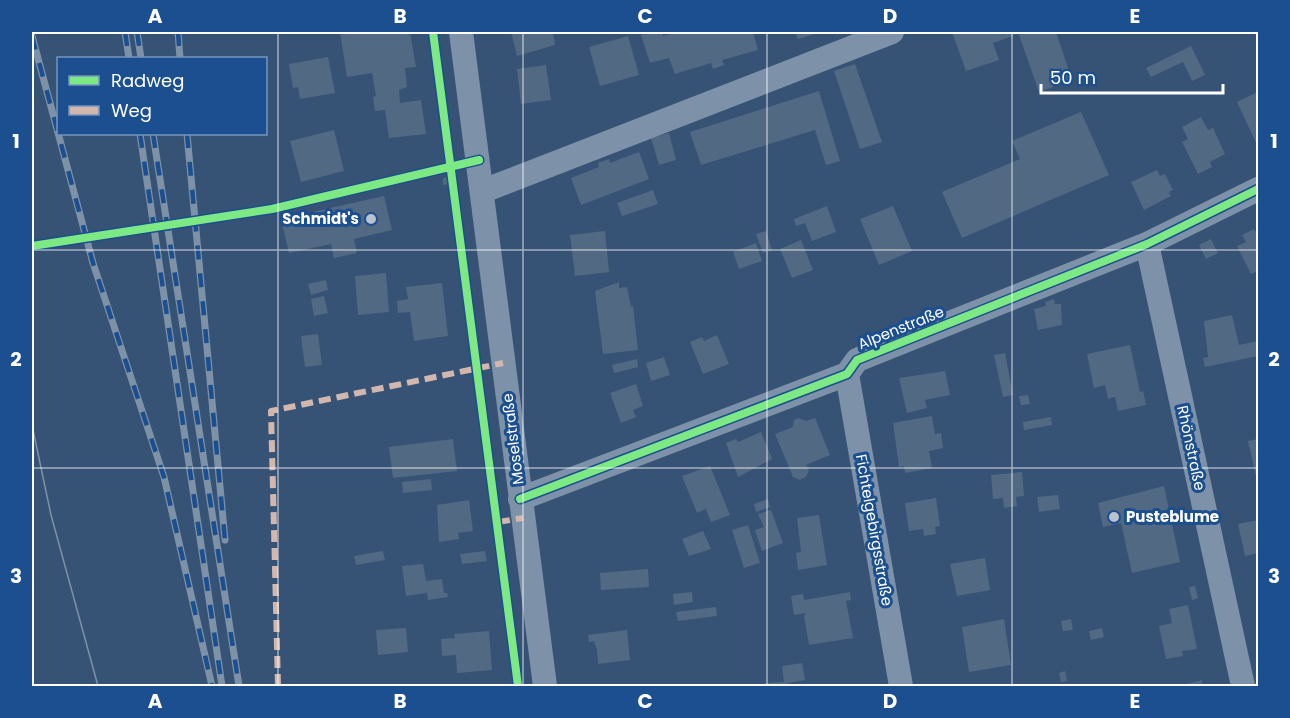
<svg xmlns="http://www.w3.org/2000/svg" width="1290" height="718" font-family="Poppins,sans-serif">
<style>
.building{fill:#526984}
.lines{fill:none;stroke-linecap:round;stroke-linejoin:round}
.minor{stroke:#7d92a8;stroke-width:24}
.tram{stroke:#7e92a7;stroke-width:1.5}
.rail-casing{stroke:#7e92a7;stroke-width:7}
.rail{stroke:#1b4f8f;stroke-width:4.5;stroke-dasharray:14;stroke-linecap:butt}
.quiet{stroke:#d1b7ad;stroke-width:6;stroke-dasharray:12 6;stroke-linecap:butt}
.cycleway-casing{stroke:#1b4f8f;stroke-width:11}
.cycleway{stroke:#7ce984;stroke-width:8}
.grid{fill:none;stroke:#fff;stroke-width:1.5;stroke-opacity:0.55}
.poi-dot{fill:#b9c2ce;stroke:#1b4f8f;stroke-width:2}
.labels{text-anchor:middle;stroke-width:6;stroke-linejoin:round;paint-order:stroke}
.poi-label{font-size:15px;font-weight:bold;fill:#fff;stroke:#1b4f8f;text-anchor:end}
.street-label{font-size:15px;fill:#fff;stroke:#1b4f8f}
.neatline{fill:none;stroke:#fff;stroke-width:2}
.grid-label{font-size:20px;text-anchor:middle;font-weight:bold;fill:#fff}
</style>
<rect width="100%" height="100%" fill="#365274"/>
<!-- building -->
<path class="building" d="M340 32H410L416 67 405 68 407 87 399 90 400 103 421 100 426 134 389 138 385 110 375 111 373 97 376 96 372 73 347 77Z
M511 32H553L555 45 517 56Z
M653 32H662L663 36 677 32H753L758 50 722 60 724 65 713 69 711 63 675 74 669 58 650 63 641 35Z
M795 32H821L798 39Z
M952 32H1011L1013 36 993 43 999 60 966 71Z
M1018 32H1056L1072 80 1039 92Z
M628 36 639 75 600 86 589 47Z
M1191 46 1205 75 1192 81 1183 62 1151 77 1146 68Z
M328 57 335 93 300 99 298 87 293 88 289 64Z
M855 64 882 142 860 149 834 71Z
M546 65 551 100 521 104 517 69Z
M819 91 840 161 826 165 815 130 701 165 690 132Z
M1258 92V147L1237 102Z
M1081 112 1109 175 962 238 942 192 1020 159 1012 141Z
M1201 117 1208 130 1213 128 1225 154 1210 162 1212 167 1198 174 1182 142 1188 139 1182 127Z
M334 130 344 171 301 182 290 141Z
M669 133 676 160 659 165 651 138Z
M639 152 649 179 581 205 571 178 599 167 598 163 609 159 610 163Z
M1157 170 1160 176 1165 174 1173 190 1169 192 1171 196 1144 210 1131 182Z
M449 177V184L443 185V178Z
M653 190 658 204 622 216 617 203Z
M384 196 392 230 354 239 357 253 334 258 331 244 289 253 281 219Z
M827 206 836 232 812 241 805 223 796 226 794 219Z
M893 206 912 251 879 265 860 219Z
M1254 229 1258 236V271L1251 274 1237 246 1246 242 1242 235Z
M605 231 609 272 575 276 570 235Z
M766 231 772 250 763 253 756 234Z
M1211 239 1218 253 1206 259 1199 245Z
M801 240 813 270 792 278 780 249Z
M756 243 762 261 739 269 733 252Z
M386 273 389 312 358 315 355 276Z
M326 280 328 290 311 295 308 284Z
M619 282V288L627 287 631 307 633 306 638 350 603 354 595 291Z
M442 283 448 336 414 341 410 312 398 313 397 301 408 299 406 287Z
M324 296 328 313 314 316 311 299Z
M1054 299 1055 304H1061L1062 325 1038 330 1034 309 1046 306 1045 302Z
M1232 315 1239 345 1258 341V356L1205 367 1203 358 1208 357 1204 321Z
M318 334 322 365 305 367 301 336Z
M717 335 729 364 703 374 690 342 702 337 704 341Z
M1130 345 1140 392 1143 391 1146 405 1118 411 1115 397 1108 399 1105 385 1094 388 1087 354Z
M1005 353 1013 395 1003 397 994 355Z
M664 357 670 375 651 381 646 363Z
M637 359 638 367 614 373 612 365Z
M945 371 950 395 925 400 927 408 907 413 899 378Z
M636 384 643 406 633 410 636 417 621 423 610 393Z
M1028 395 1030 404 1021 405 1019 396Z
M932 416 935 434 941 433 943 448 929 451 932 468 905 473 904 466 899 467 893 423Z
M1051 417 1052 425 1024 430 1023 422Z
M799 418 806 421 815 418 830 455 806 465 809 470 806 477 800 480 793 477 775 434 793 427 794 420Z
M761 432 772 459 738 477 726 443 736 439 738 442Z
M453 439 457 471 393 478 389 447Z
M1258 439V476H1256L1248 441Z
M710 466 730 515 711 522 706 509 697 513 682 476Z
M1022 472 1024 496 1016 497 1017 506 1004 508 1003 498 993 499 991 475Z
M431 479 432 490 403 493 402 482Z
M1164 486 1180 562 1132 573 1121 523 1103 527 1098 503Z
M1058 495 1060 509 1039 512 1037 497Z
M936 498 940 526 935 527 936 534 924 536 923 529 909 531 905 503Z
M768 499 770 507 756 512 754 504Z
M469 500 473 531 458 533 459 539 439 542 437 505Z
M771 510 783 543 762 551 755 530 764 527 758 514Z
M819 515 827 565 798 570 796 553 801 552 797 518Z
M1258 520V553L1245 556 1238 524Z
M748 525 760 563 744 568 732 530Z
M703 531 711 549 689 556 682 539Z
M383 551 385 560 356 565 354 556Z
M485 551 487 561 462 564 460 554Z
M985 558 990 590 957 596 950 564Z
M423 564 426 581 442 579 444 593H447L448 597 428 600 427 593 406 596 402 566Z
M648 569 649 587 601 590 600 573Z
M1195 586 1198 598 1192 600 1189 587Z
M692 592 693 602 674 605 673 594Z
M850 592 851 600 846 601 853 638 809 645 804 616 806 613 794 615 791 596 803 594 804 600Z
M1188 605 1197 649 1182 651 1183 656 1166 659 1159 626 1172 623 1169 609Z
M716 607 717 616 678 621 676 612Z
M1004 619 1011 665 969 672 962 627Z
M1071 619 1073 630 1063 631 1061 621Z
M406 628 408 652 378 655 376 630Z
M1102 628 1104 637 1091 640 1089 631Z
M627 630 630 660 598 664 597 650 594 641 589 642 588 635Z
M489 631 492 670 457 673 456 655 442 656 441 639 455 638 454 634Z
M802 663 805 680 788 683V686H766L765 683 784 682 782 666Z
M1065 671 1067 681 1061 682 1059 673Z
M1202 680V684L1208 686H1178Z"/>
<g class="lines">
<!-- minor -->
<path class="minor" d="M461 32 545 686
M483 191 892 32
M1147 244 1243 686
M847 374 901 686
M520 499 847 374 857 360 1147 244 1258 189"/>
<!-- tram -->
<path class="tram" d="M32 425 51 515 98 686"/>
<!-- rail casing -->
<g class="rail-casing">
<path id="rail" d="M125 32 129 58
M137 32 141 58
M178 32 180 58
M32 36 93 263 164 477 212 686
M140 134 222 686
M153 134 239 686
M187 134 225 540"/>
</g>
<!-- rail -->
<use href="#rail" class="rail"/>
<!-- quiet -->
<path class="quiet" d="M498 522 523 518
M278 686 271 411 503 363"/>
<!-- cycleway casing -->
<g class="cycleway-casing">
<path id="cycleway" d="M433 32 518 686
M32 246 272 209 479 160
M520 499 847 374 857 360 1147 244 1258 189"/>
</g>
<!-- cycleway -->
<use href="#cycleway" class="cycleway"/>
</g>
<!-- grid -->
<path class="grid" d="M278 32V686M523 32V686M767 32V686M1012 32V686M32 250H1258M32 468H1258"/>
<!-- markers -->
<g class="poi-dot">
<circle cx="371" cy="219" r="6"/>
<circle cx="1114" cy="517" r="6"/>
</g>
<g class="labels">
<!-- poi labels -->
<g class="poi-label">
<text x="359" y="224">Schmidt's</text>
<text x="1126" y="522" text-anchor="start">Pusteblume</text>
</g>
<!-- street labels -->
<g class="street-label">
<text transform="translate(901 328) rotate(-22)" y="5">Alpenstraße</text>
<text transform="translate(513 439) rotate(-97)" y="5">Moselstraße</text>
<text transform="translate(1191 448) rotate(78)" y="5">Rhönstraße</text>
<text transform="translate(874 530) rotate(80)" y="5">Fichtelgebirgsstraße</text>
</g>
</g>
<!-- border -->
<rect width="1290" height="718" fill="none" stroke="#1b4f8f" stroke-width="66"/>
<!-- legend -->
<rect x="57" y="57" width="210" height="78" fill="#1b4f8f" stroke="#7695bc" stroke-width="1.5"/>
<rect x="69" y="76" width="30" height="9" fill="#7ce984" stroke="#7695bc" stroke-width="1.5"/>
<text x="111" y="87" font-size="18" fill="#ffffff">Radweg</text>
<rect x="69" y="106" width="30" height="9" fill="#d1b7ad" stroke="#7695bc" stroke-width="1.5"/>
<text x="111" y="117" font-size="18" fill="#ffffff">Weg</text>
<!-- scale -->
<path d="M1041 84v9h182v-9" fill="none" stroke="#ffffff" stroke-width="3"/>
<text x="1050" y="84" font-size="18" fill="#ffffff" stroke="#1b4f8f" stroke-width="4.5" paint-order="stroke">50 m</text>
<rect x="33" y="33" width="1224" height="652" class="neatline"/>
<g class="grid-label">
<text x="155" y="23">A</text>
<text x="400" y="23">B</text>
<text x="645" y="23">C</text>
<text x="890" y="23">D</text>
<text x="1135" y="23">E</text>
<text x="16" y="148">1</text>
<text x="1274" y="148">1</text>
<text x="16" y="366">2</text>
<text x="1274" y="366">2</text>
<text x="16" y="583">3</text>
<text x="1274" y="583">3</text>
<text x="155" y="708">A</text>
<text x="400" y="708">B</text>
<text x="645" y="708">C</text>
<text x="890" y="708">D</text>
<text x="1135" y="708">E</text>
</g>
</svg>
